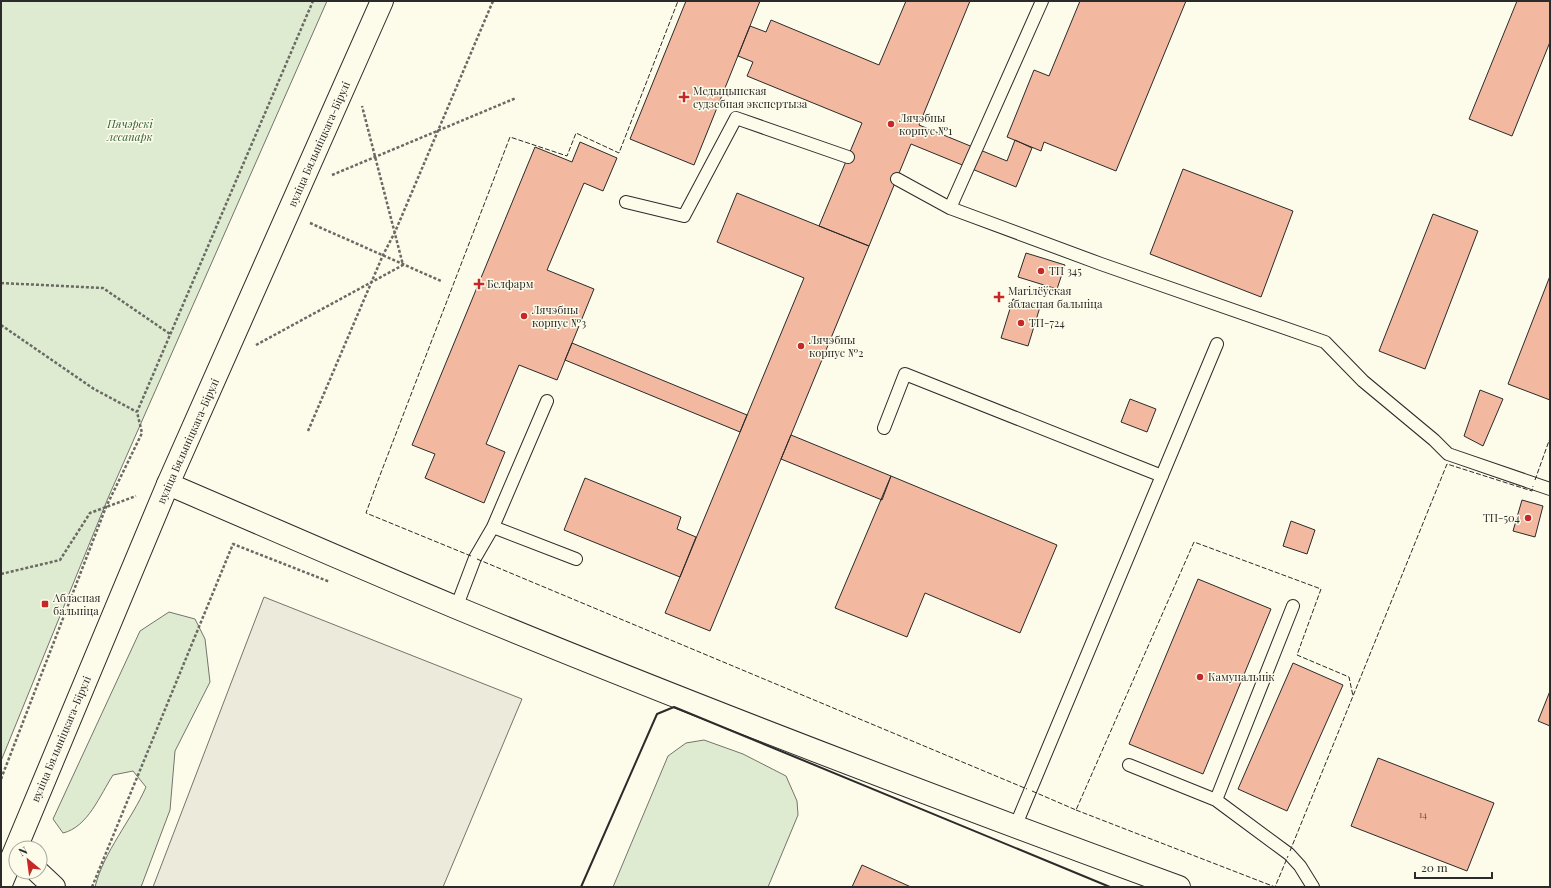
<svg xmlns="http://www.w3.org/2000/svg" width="1551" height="888" font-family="'Playfair Display',serif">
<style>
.green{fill:#deebd1;stroke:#74746e}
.parking{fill:#eceadb;stroke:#74746e}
.building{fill:#f2b8a0;stroke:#2b2b2b}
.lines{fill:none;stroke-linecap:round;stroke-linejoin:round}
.lane-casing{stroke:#2b2b2b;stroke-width:14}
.street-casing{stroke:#2b2b2b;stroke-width:24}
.secondary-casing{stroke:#2b2b2b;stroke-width:24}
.primary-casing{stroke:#2b2b2b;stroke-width:24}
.path{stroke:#6a6964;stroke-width:2.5;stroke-dasharray:3 2;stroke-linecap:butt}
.lane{stroke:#fdfbea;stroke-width:12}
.street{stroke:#fdfbea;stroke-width:22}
.secondary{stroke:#fdfbea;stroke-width:22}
.primary{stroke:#fdfbea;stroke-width:22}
.fence{stroke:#2b2b2b;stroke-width:1;stroke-dasharray:5 2;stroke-linecap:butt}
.wall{stroke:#2b2b2b;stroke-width:2}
.poi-dot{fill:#c62828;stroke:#fdfbea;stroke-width:1.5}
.labels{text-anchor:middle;stroke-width:3;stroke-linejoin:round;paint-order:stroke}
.number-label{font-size:9px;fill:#5d4e48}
.poi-label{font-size:11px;fill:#2b2b2b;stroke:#fdfbea;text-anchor:start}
.park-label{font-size:11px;font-style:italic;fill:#34623c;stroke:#fdfbea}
.street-label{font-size:11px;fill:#2b2b2b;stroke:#fdfbea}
</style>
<rect width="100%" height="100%" fill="#fdfbea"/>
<!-- green -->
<path class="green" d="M1 1H327L108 498 1 761Z
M169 612 195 619 205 639 210 682 175 751 170 810 141 887H95C104 851 131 821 146 787L133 771 113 775C100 795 88 827 63 833L53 819 140 631Z
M704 740 743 754 786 776 797 801 798 815 768 887H613L668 756 686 743Z"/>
<!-- parking -->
<path class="parking" d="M264 597 522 699 443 887H153Z"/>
<!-- building -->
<path class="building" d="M686 1H760L694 165 630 139Z
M906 1H970L919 125 1007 161 1015 140 1032 148 1016 187 911 144 869 246 819 226 862 123 747 76 753 62 738 56 750 26 766 32 771 20 879 65Z
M1080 1H1186L1116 171 1044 142 1041 151 1007 137 1034 70 1049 76Z
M1517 1H1550V42L1512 136 1469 119Z
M580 142 617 158 603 191 584 183 547 270 594 289 557 380 519 365 486 444 505 452 484 503 425 478 435 454 412 445 535 147 572 162Z
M1183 169 1293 211 1261 297 1150 254Z
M737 193 869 246 710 631 665 613 804 278 717 242Z
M1433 214 1478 231 1425 369 1379 351Z
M1026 253 1065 265 1057 289 1018 277Z
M1550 276V400L1508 384Z
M1013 299 1040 307 1028 346 1001 338Z
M572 343 747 415 740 432 565 360Z
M1480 390 1503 399 1483 446 1464 436Z
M1130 399 1156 409 1147 432 1121 422Z
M791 435 891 476 882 500 781 459Z
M891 476 1057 545 1020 633 925 593 907 637 835 608Z
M585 478 681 517 677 529 696 537 680 577 564 530Z
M1522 500 1543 506 1535 537 1513 531Z
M1291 521 1315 530 1307 554 1283 546Z
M1198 579 1271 609 1203 774 1129 744Z
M1293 663 1343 685 1287 811 1238 789Z
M1550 691V726L1538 721Z
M1378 758 1494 803 1467 871 1351 826Z
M862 865 911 887H852Z"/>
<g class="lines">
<!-- lane casing -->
<g class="lane-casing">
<path id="lane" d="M897 179 950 208 1101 264 1325 342 1363 381 1434 440 1448 454 1550 489
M626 202 684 216 736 118 848 157
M950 208 1042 1
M884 428 905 374 1162 476
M493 527 576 559
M456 608 475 558 493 527 547 401
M1129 765 1216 800 1289 854 1300 866 1313 887
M1216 800 1293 606
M1015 827 1217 344"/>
</g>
<!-- street casing -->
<g class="street-casing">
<path id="street" d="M38 872 54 887"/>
</g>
<!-- secondary casing -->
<g class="secondary-casing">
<path id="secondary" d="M168 484C264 525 359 567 455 607 694 706 936 798 1179 887"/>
</g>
<!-- primary casing -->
<g class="primary-casing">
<path id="primary" d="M1 884 168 484 382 1"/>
</g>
<!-- path -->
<path class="path" d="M332 175 516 98
M310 223 441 281
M1 283 103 288 170 334
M1 325 94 389 137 412
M256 345 403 265 362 106
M308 431 383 255 395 232 493 1
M1 574 60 560 90 513 136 496
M1 779 106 507 142 433 137 412 313 1
M92 887 233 544 330 582"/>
<!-- lane -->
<use href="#lane" class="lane"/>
<!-- street -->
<use href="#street" class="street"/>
<!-- secondary -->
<use href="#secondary" class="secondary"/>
<!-- primary -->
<use href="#primary" class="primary"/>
<!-- fence -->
<path class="fence" d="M1535 480 1550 438
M471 556 366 513 377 483 510 137 567 156 576 133 619 153 678 1
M477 559 1027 789
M1032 791 1076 810 1194 542 1321 589 1297 655 1349 677 1353 696 1447 464 1532 491 1533 486
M1076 810 1275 887 1288 856
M1290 851 1353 696"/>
<!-- wall -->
<path class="wall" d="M581 887 657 714 674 707 1110 887"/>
</g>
<!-- markers -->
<g class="poi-dot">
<path d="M682 91h4v4h4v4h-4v4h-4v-4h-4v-4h4z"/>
<circle cx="891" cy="124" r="4"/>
<circle cx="1041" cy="271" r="4"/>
<path d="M477 278h4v4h4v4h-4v4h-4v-4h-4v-4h4z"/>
<path d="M997 291h4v4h4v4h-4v4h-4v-4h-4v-4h4z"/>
<circle cx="524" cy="316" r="4"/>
<circle cx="1021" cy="323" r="4"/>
<circle cx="801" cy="346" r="4"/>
<circle cx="1528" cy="518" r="4"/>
<rect x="41" y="600" width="8" height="8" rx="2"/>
<circle cx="1200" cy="677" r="4"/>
</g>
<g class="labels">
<!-- number labels -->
<g class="number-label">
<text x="1423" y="818">14</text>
</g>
<!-- poi labels -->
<g class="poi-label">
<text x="693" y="95">Медыцынская<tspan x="693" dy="13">судзебная экспертыза</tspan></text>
<text x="899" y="122">Лячэбны<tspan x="899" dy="13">корпус №1</tspan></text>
<text x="1049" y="275">ТП 345</text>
<text x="487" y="288">Белфарм</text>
<text x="1008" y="295">Магілёўская<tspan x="1008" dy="13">абласная бальніца</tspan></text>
<text x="532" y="314">Лячэбны<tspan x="532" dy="13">корпус №3</tspan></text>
<text x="1029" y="327">ТП-724</text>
<text x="809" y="344">Лячэбны<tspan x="809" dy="13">корпус №2</tspan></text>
<text x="1520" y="522" text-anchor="end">ТП-504</text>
<text x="53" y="602">Абласная<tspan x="53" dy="13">бальніца</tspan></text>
<text x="1208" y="681">Камунальнік</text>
</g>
<!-- park labels -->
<g class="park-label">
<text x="130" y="128">Пячэрскі<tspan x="130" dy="13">лесапарк</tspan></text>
</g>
<!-- street labels -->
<g class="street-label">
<text transform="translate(319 144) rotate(-66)" y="4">вуліца Бялыніцкага-Бірулі</text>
<text transform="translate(188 441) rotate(-66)" y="4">вуліца Бялыніцкага-Бірулі</text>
<text transform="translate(61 739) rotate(-67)" y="4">вуліца Бялыніцкага-Бірулі</text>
</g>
</g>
<!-- border -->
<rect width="1551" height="888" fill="none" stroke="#2b2b2b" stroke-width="4"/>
<!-- north arrow -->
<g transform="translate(28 860) rotate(331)"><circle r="19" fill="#fdfbea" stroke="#a9a89e"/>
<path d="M0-3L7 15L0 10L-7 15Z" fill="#c62828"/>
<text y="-6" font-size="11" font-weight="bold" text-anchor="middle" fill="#2b2b2b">N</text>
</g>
<!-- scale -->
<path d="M1415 872v6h77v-6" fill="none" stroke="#2b2b2b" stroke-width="2"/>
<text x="1421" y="872" font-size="12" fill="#2b2b2b" stroke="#fdfbea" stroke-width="3" paint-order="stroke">20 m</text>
</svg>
